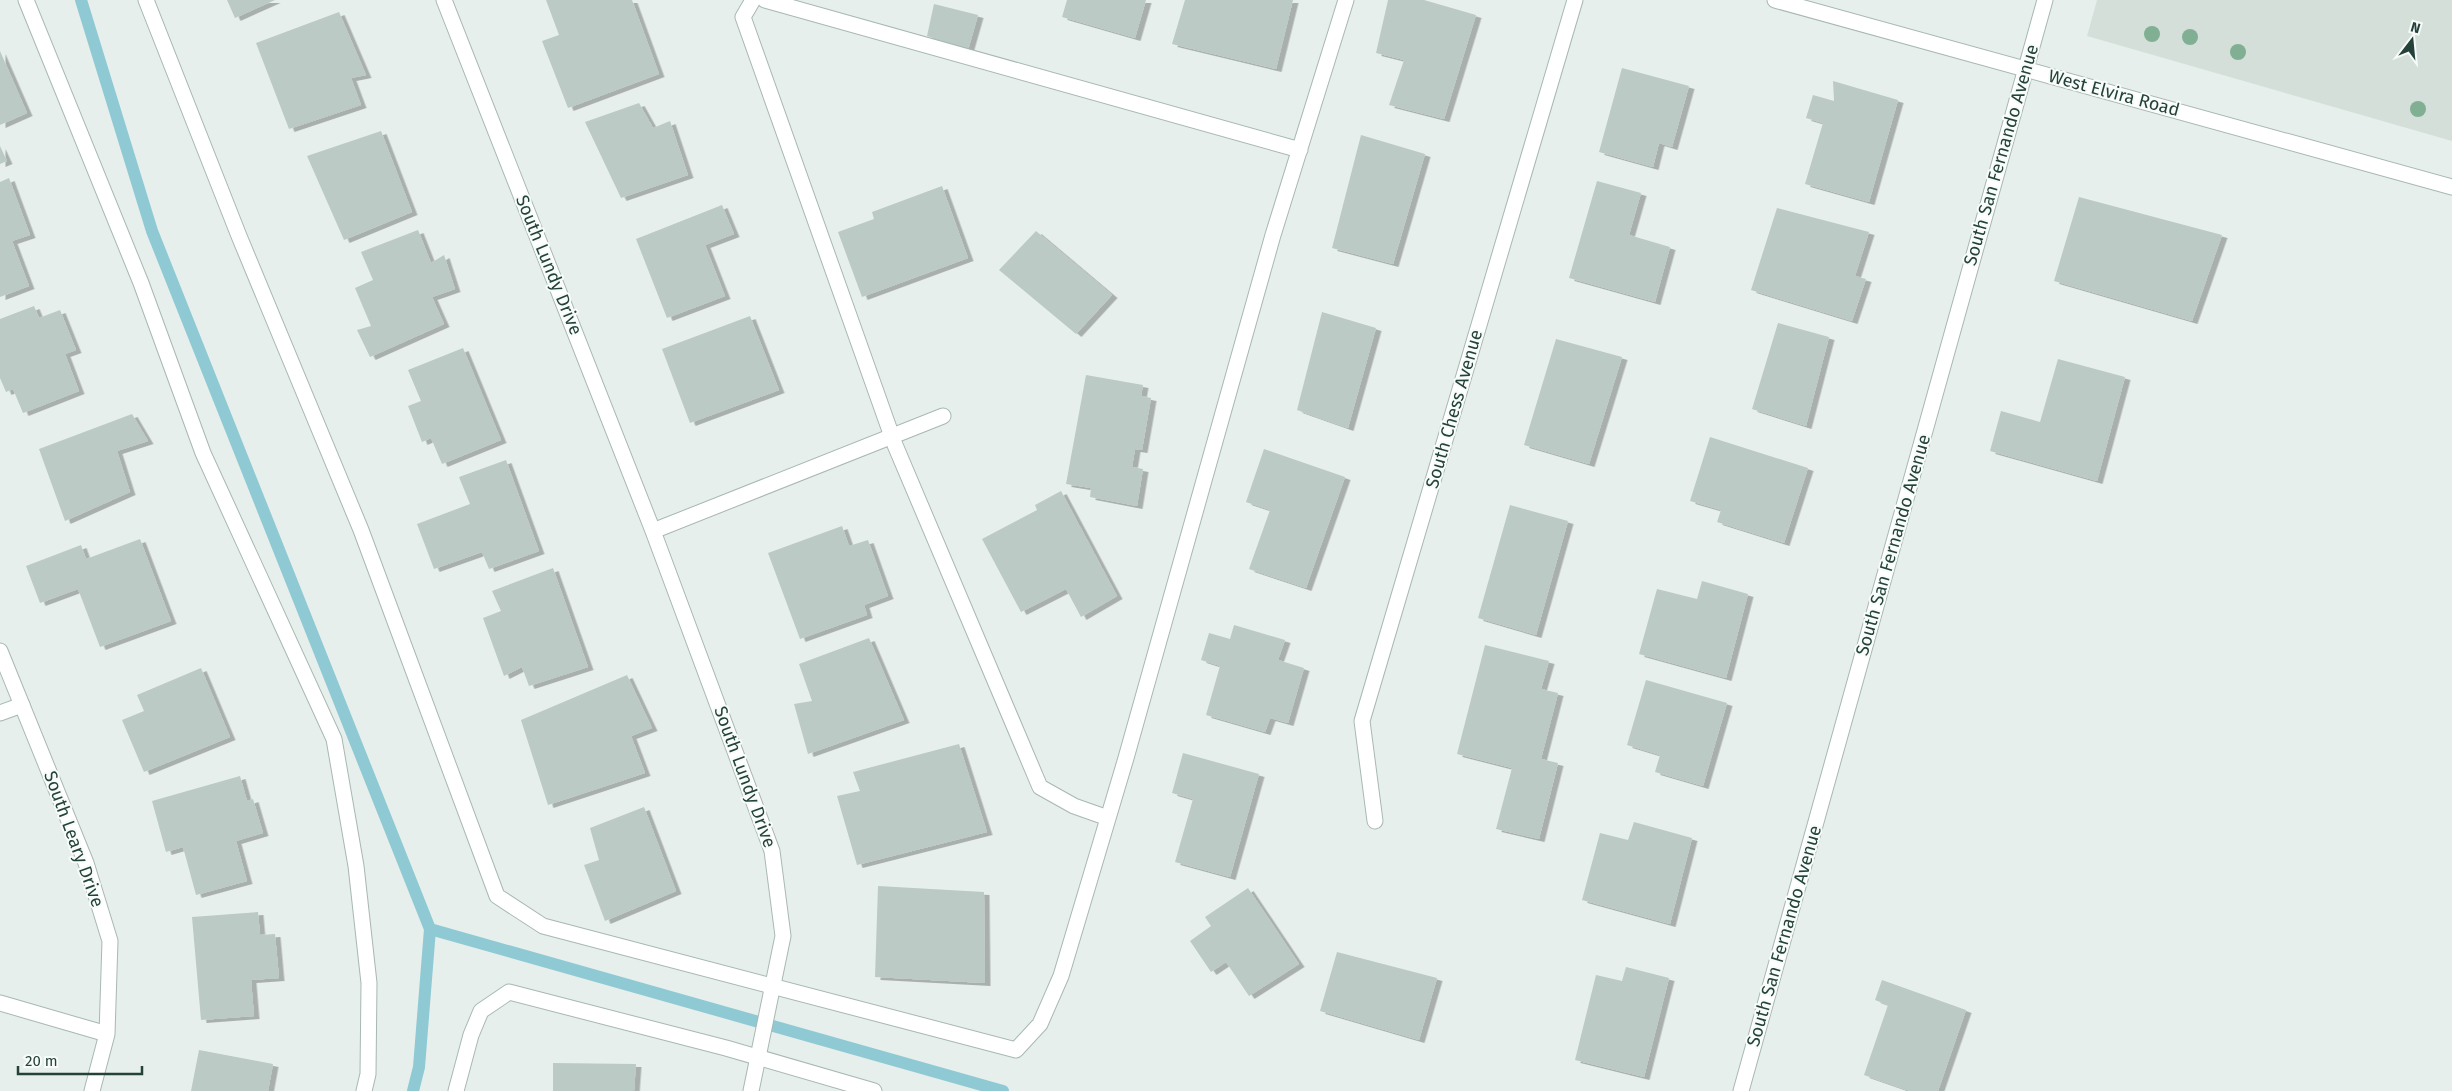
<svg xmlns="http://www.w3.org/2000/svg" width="2452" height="1091" font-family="'Fira Sans',sans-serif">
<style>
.built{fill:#d4dfda}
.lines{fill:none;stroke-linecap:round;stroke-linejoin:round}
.stream{stroke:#8ec9d4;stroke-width:12}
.building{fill:#bbcac4;filter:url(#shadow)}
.lane-casing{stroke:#a8b8b2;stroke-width:17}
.street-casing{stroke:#a8b8b2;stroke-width:17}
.lane{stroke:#fff;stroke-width:15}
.street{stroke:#fff;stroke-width:15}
.tree{fill:#80af93}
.labels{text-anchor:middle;stroke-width:4;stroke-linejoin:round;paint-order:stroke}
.street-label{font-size:18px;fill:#24423a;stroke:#f7fbf9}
</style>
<defs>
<filter id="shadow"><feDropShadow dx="5.5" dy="3" stdDeviation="0" flood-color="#0004"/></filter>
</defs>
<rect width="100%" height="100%" fill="#e6efeb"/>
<!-- built -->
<path class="built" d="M2097 0H2452V141L2087 36Z"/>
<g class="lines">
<!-- stream -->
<path class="stream" d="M81 0 152 231 430 929 419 1067 413 1091
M430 929 1003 1091"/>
</g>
<!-- building -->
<path class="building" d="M227 0H275L235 18Z
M546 0H632L659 74 568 108 542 41 559 35Z
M1067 0H1146L1135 38 1062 17Z
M1185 0H1293L1276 69 1172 44Z
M1388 0H1424L1476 15 1444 119 1389 105 1404 60 1376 53Z
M934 4 978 15 968 50 927 36Z
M339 12 366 75 351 78 361 105 289 129 256 43Z
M0 51 27 113 0 125Z
M1622 68 1689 86 1672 147 1659 143 1653 167 1599 152Z
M1833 81 1898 100 1869 202 1805 184 1823 123 1806 118 1813 95 1834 101Z
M639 103 653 128 670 121 688 175 621 198 585 122Z
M381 131 412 212 344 240 307 156Z
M1361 135 1425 154 1393 264 1332 248Z
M0 146 7 161 0 164Z
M9 178 30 235 12 241 29 286 0 297V182Z
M1597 181 1641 193 1629 235 1670 247 1655 302 1569 278Z
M942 186 968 258 862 297 838 232 874 219 872 212Z
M2079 197 2222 235 2192 321 2054 281Z
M722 205 734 234 705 245 725 296 667 318 636 239Z
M1777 208 1869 232 1855 276 1866 279 1852 321 1751 290Z
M418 230 431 263 444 255 455 289 432 297 444 324 370 357 357 330 371 326 355 288 373 280 361 252Z
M1036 231 1112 295 1076 334 999 270Z
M34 306 39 318 60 310 76 350 65 354 79 391 23 413 13 389 6 392 0 378V319Z
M1322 312 1376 328 1348 428 1297 410Z
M750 316 779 390 690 423 662 349Z
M1778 323 1829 337 1806 426 1752 409Z
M1556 339 1622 357 1589 464 1524 445Z
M463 348 501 440 442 464 431 438 422 442 408 406 421 401 408 370Z
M2058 359 2125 377 2097 481 1990 451 2001 411 2040 422Z
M1086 375 1143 385 1141 396 1151 398 1142 450 1135 449 1132 467 1143 469 1137 506 1090 497 1091 488 1066 484Z
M132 414 148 441 117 451 130 492 65 521 39 449Z
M1710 437 1808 468 1784 543 1717 522 1721 510 1690 501Z
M1264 449 1345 477 1306 588 1249 569 1270 510 1246 502Z
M506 460 539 551 489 569 482 552 434 569 417 524 470 504 459 477Z
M1061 491 1117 596 1081 617 1066 589 1021 612 982 539 1037 510 1035 505Z
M1510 505 1568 521 1536 635 1478 618Z
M842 526 849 546 868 540 888 596 864 605 867 615 800 639 768 553Z
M140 539 171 621 100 647 78 589 40 603 26 566 81 545 86 559Z
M553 568 588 667 529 686 522 667 504 676 483 618 501 611 492 591Z
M1702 581 1748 594 1726 678 1639 654 1657 589 1697 599Z
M1234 625 1285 640 1278 660 1304 668 1288 723 1270 718 1265 732 1206 715 1220 666 1201 660 1209 633 1230 639Z
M869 638 904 720 808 754 794 704 812 701 799 664Z
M1485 645 1549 661 1541 689 1558 693 1541 759 1558 763 1539 839 1496 829 1512 768 1457 754Z
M201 668 230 737 144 772 122 720 144 711 137 695Z
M627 675 652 728 631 736 645 773 548 805 521 720Z
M1646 680 1727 703 1703 786 1655 772 1660 755 1627 745Z
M959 744 987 832 857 865 837 796 860 791 853 772Z
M1183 753 1259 774 1230 877 1175 862 1193 799 1172 793Z
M240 776 247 801 253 799 263 833 236 841 247 881 196 895 183 847 166 852 152 801Z
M644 807 676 891 605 921 584 865 599 860 590 828Z
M1634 822 1692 838 1670 924 1582 900 1600 833 1628 840Z
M878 886 984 892 985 983 875 977Z
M1248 888 1299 964 1249 996 1226 962 1211 972 1190 941 1211 926 1205 917Z
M258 912 260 935 275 934 279 978 251 980 254 1016 201 1020 192 917Z
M1337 952 1437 978 1419 1040 1320 1011Z
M1626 967 1669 978 1644 1077 1575 1060 1596 975 1622 981Z
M1882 980 1966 1010 1938 1091H1910L1864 1075 1888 1005 1875 1000Z
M199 1050 273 1064 268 1091H191Z
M553 1063 636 1064 634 1091H553Z"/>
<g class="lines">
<!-- lane casing -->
<g class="lane-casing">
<path id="lane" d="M26 0 141 283 203 453 334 739 356 866 369 983 368 1074 364 1091
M146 0 239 236 361 530 497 896 543 926 1016 1050 1040 1024 1061 976 1126 758 1273 235 1346 0
M753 0 743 17 895 445 1040 787 1074 806 1108 818
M765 0 1300 150
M0 713 22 705
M456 1091 471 1035 481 1011 509 992 726 1048 874 1091"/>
</g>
<!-- street casing -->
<g class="street-casing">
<path id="street" d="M444 0 653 531 772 851 783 936 751 1091
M1775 0 2452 187
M653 531 943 416
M0 651 86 863 110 941 107 1034 92 1091
M1375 821 1362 721 1575 0
M0 1003 107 1034
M1741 1091 2045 0"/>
</g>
<!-- lane -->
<use href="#lane" class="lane"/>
<!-- street -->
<use href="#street" class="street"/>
</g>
<!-- trees -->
<g class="tree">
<circle cx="2152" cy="34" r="8"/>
<circle cx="2190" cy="37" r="8"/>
<circle cx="2238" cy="52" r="8"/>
<circle cx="2418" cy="109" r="8"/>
</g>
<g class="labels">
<!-- street labels -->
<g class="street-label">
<text transform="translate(2114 93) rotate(15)" y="6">West Elvira Road</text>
<text transform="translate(2001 155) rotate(-74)" y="6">South San Fernando Avenue</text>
<text transform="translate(549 265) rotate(68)" y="6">South Lundy Drive</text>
<text transform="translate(1454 409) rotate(-74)" y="6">South Chess Avenue</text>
<text transform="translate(1893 545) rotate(-74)" y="6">South San Fernando Avenue</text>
<text transform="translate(745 777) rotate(70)" y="6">South Lundy Drive</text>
<text transform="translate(74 839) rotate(70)" y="6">South Leary Drive</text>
<text transform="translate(1784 936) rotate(-74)" y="6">South San Fernando Avenue</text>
</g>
</g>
<!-- north arrow -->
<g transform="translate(2412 40) rotate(16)" stroke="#f7fbf9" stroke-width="4" paint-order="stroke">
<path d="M0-4L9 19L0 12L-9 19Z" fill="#24423a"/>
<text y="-8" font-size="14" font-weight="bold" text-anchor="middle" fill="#24423a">N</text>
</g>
<!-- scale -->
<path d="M18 1066v8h124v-8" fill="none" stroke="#24423a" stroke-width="2.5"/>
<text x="25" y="1066" font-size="15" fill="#24423a" stroke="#f7fbf9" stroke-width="4" paint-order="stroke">20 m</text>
</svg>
